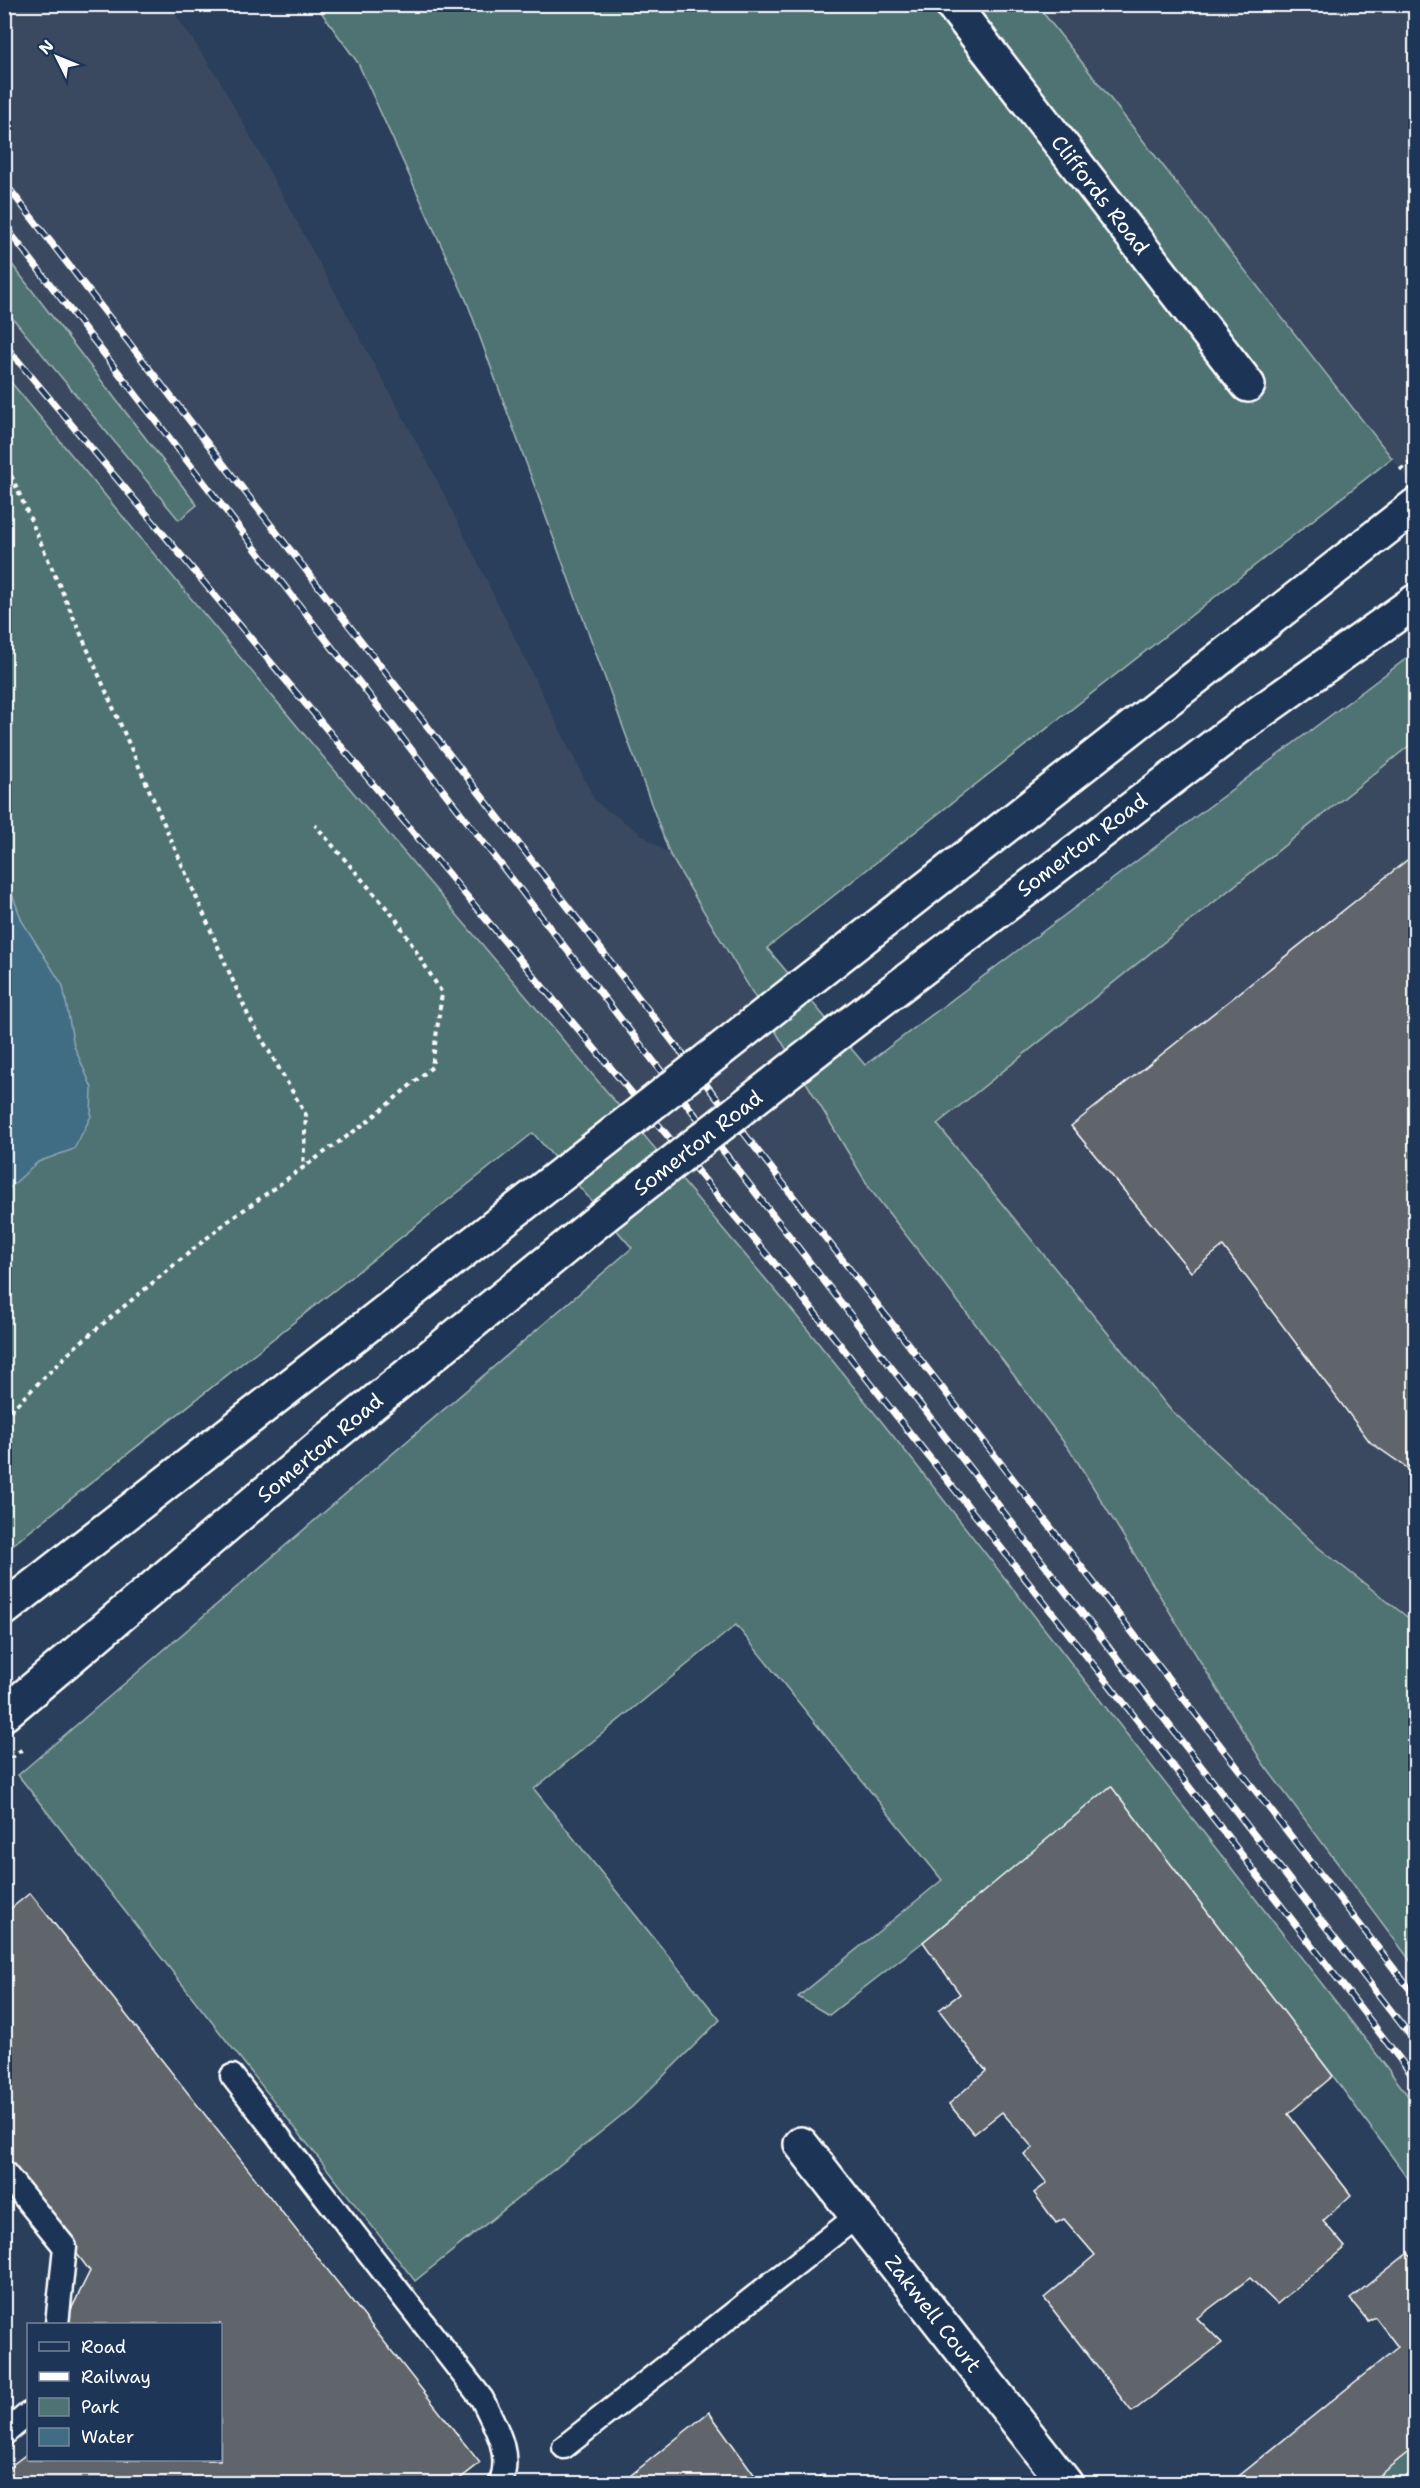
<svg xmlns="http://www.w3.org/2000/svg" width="1420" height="2488" font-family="'Shantell Sans',sans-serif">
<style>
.built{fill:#3a4a60}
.green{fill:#4f7373;stroke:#a7b9b9;stroke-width:1.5}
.water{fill:#406c84;stroke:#8ca7b5;stroke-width:1.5}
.building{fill:#5f656a;stroke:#fff;stroke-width:1.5}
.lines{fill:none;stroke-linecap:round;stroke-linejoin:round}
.service-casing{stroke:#fff;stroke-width:27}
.minor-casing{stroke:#fff;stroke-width:38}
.primary-casing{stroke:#fff;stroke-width:38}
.path{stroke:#fff;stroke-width:4;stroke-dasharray:4.5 4.5;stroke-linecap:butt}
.service{stroke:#1d3557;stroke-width:22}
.minor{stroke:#1d3557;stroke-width:33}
.primary{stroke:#1d3557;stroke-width:33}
.rail-casing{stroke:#fff;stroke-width:7}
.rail{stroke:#1d3557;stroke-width:4.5;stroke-dasharray:14;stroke-linecap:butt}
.primary-bridge-casing{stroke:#fff;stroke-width:38;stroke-linecap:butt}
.primary-bridge{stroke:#1d3557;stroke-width:33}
.labels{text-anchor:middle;stroke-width:5;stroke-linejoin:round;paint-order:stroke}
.street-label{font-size:21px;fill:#fff;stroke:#1d3557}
</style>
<rect width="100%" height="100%" fill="#2a3f5b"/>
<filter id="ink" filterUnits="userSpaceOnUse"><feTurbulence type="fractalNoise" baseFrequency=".0167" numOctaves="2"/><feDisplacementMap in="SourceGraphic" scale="12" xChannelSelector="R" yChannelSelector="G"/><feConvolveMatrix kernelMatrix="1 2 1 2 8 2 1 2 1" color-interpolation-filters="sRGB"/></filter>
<g filter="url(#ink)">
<!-- built -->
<path class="built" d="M5 5H169L219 79 435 476 595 801 670 855 870 1189 977 1326 1074 1456 1262 1762 1415 1967V2105L914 1462 791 1309 303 733 5 375 4 309 40 353 197 506 5 254Z
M1037 5H1415V487L1352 409Z
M1415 741V1623L1319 1548 1169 1408 937 1124Z"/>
<!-- green -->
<path class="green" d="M316 5H1037L1392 458 767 948 865 1065 1415 652V741L937 1124 1169 1408 1319 1548 1415 1623V1967L1262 1762 1074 1456 977 1326 870 1189 670 855 467 302 358 63Z
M4 254 197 505 179 520 5 309Z
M5 375 303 733 791 1309 914 1462 1372 2048 1415 2105V2188L1333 2076 923 1942 829 2015 798 1997 942 1880 736 1625 534 1789 720 2020 632 2107 415 2281 18 1775 632 1248 533 1133 5 1551Z
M1415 2446V2483H1368Z"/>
<!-- water -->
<path class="water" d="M4 872 22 921 63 986 74 1046 92 1088 91 1116 74 1149 38 1162 5 1192Z"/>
<!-- building -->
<path class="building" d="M1416 853V1474L1370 1442 1223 1246 1191 1272 1071 1126Z
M1111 1786 1333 2076 1288 2114 1351 2195 1323 2221 1345 2247 1277 2304 1250 2278 1197 2318 1222 2343 1132 2412 1044 2298 1095 2255 1064 2219 1056 2223 1034 2193 1047 2183 1024 2154 1033 2148 1002 2112 974 2134 949 2104 986 2071 939 2010 960 1994 923 1942Z
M30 1893 480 2463 453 2484H4V2471L28 2453V2460H220V2324H64L90 2271 4 2158V1914Z
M1408 2253 1416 2262V2446L1368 2484H1229L1398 2347 1375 2317 1368 2321 1350 2299Z
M709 2412 761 2484H620Z
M824 2474 830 2484H811Z"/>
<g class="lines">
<!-- service casing -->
<g class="service-casing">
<path id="service" d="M232 2076 482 2399C495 2426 513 2454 500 2484
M4 2172 65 2247 57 2324
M4 2434 28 2414
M564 2447 857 2216"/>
</g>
<!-- minor casing -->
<g class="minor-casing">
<path id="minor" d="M952 4 1248 385
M801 2144 1066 2484"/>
</g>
<!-- primary casing -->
<g class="primary-casing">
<path id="primary" d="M799 988 1416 505
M838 1033 1239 727 1416 601
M4 1609 566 1171
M4 1714 330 1438 604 1216"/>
</g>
<!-- path -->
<path class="path" d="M4 459 248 1015 306 1115 303 1167
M1400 470 1416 458
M4 1417 76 1346 224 1224 367 1122 432 1067 442 993 396 919 315 825
M4 1764 25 1747"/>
<!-- service -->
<use href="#service" class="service"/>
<!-- minor -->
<use href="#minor" class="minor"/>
<!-- primary -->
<use href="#primary" class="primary"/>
<!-- rail casing -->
<g class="rail-casing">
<path id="rail" d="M4 182 1416 1997
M4 225 1416 2043
M4 344 796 1289 1142 1726 1416 2080"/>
</g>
<!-- rail -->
<use href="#rail" class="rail"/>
<!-- primary-bridge casing -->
<g class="primary-bridge-casing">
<path id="primary-bridge" d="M566 1171 799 988
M604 1216 838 1033"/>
</g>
<!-- primary-bridge -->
<use href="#primary-bridge" class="primary-bridge"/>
</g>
</g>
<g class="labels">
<!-- street labels -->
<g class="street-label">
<text transform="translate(1100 195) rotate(52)" y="7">Cliffords Road</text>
<text transform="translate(1082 845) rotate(-37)" y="7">Somerton Road</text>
<text transform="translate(698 1143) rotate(-38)" y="7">Somerton Road</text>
<text transform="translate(320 1448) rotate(-40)" y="7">Somerton Road</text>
<text transform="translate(933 2314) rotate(52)" y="7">Zakwell Court</text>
</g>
</g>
<!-- margin -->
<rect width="1420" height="2488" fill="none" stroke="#1d3557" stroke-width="24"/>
<rect x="12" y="12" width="1396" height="2464" fill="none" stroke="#fff" stroke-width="2" filter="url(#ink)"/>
<!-- legend -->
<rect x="27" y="2323" width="195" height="138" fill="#1d3557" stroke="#77869a" stroke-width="1.5"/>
<rect x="39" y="2342" width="30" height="9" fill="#1d3557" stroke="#77869a" stroke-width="1.5"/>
<text x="81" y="2353" font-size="18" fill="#ffffff">Road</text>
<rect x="39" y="2372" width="30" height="9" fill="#ffffff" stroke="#77869a" stroke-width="1.5"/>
<text x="81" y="2383" font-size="18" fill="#ffffff">Railway</text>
<rect x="39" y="2398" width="30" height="18" fill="#4f7373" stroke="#77869a" stroke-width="1.5"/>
<text x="81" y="2413" font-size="18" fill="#ffffff">Park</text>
<rect x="39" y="2428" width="30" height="18" fill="#406c84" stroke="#77869a" stroke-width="1.5"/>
<text x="81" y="2443" font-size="18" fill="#ffffff">Water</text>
<!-- north arrow -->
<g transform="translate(57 57) rotate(313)" stroke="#1d3557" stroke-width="4.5" paint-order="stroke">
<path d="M0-4.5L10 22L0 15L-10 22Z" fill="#ffffff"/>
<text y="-9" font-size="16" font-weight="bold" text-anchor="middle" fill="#ffffff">N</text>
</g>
</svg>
